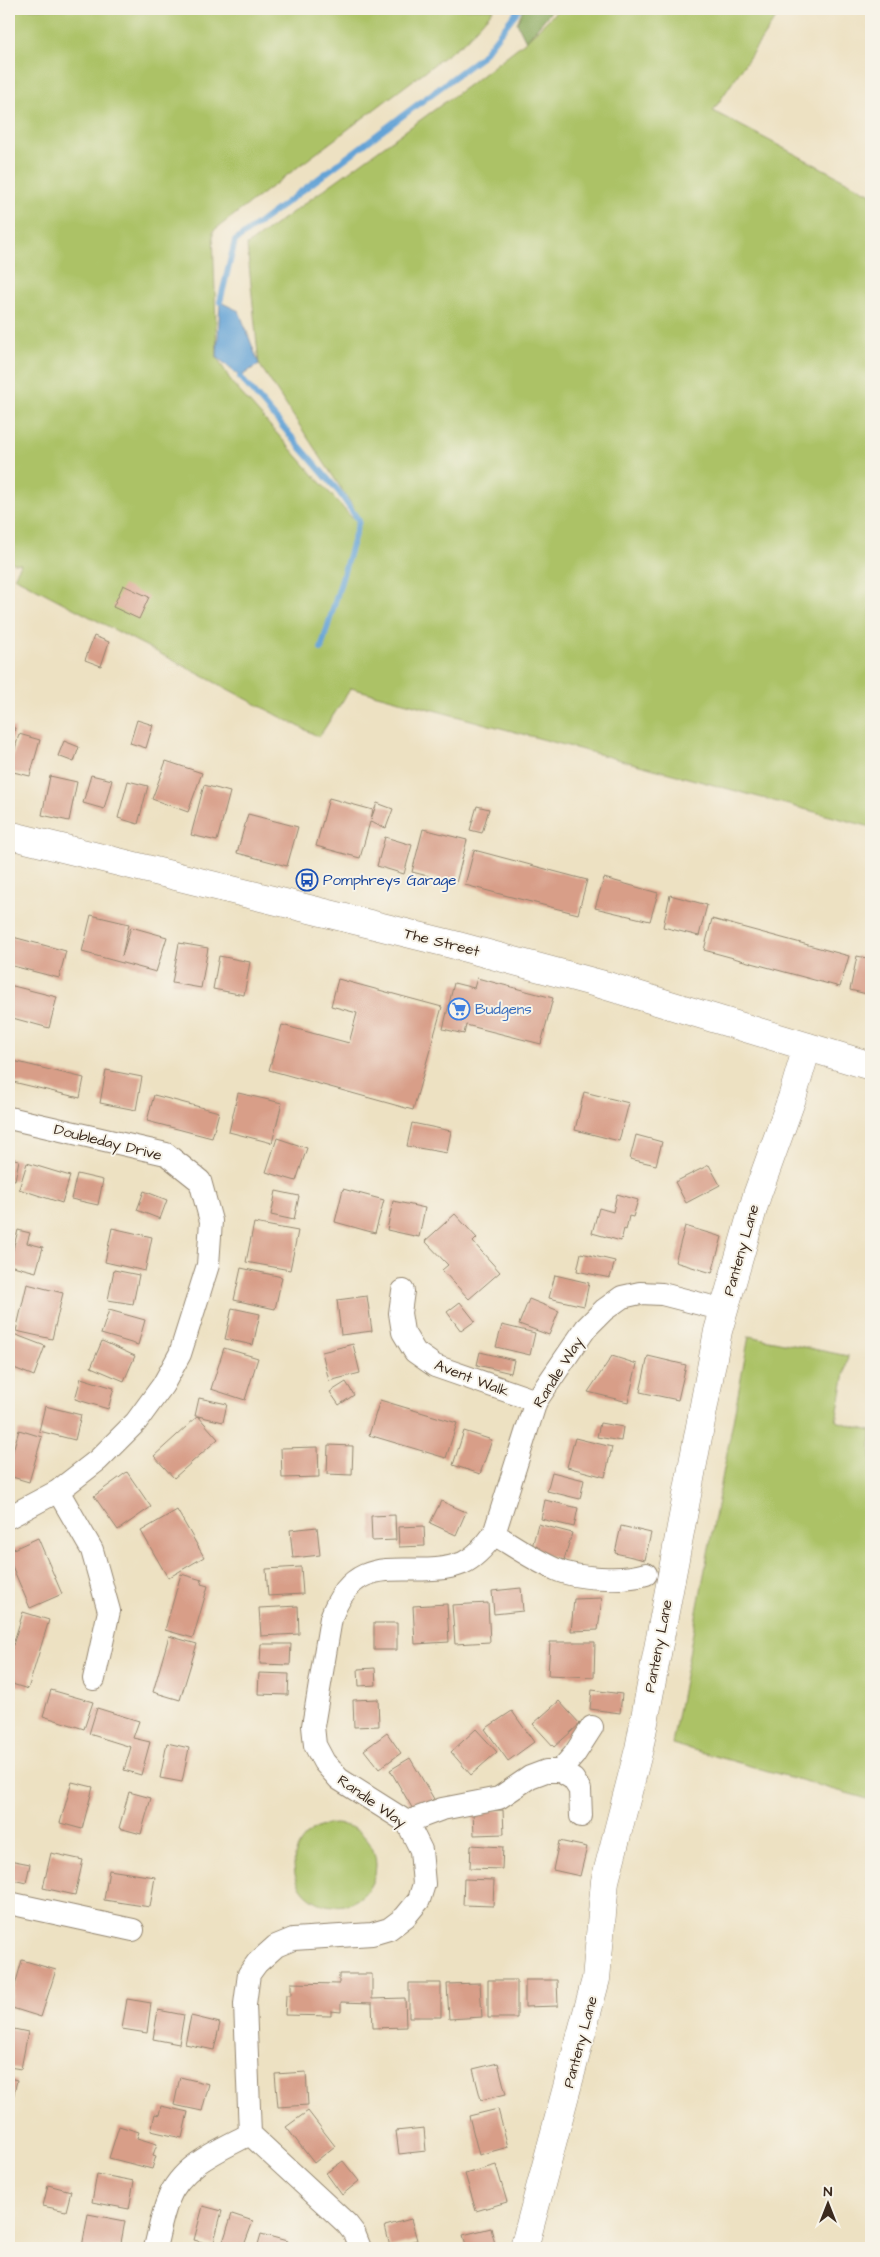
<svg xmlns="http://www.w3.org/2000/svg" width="880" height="2257" font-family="'Architects Daughter',sans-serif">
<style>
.green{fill:#acc266;stroke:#747642}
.forest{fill:#89a85b;stroke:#62693c}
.water{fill:#63a3d6;stroke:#4f667a}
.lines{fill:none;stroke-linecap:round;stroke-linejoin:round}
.stream{stroke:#63a3d6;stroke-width:6}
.building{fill:#d89e88}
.minor-casing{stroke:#948670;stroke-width:24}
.tertiary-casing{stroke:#948670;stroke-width:29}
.primary-casing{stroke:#948670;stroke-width:29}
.minor{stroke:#fff;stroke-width:22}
.tertiary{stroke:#fff;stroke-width:28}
.primary{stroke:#fff;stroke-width:28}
.labels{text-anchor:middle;stroke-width:4;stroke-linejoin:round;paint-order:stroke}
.transit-label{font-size:15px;fill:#164399;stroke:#f7f3e8;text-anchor:start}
.street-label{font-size:15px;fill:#3b2a1e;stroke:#f7f3e8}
.shop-label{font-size:15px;fill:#366cbe;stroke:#f7f3e8;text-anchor:start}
</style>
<rect width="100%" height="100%" fill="#f7f3e8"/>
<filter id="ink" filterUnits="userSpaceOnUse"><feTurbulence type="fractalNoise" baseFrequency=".02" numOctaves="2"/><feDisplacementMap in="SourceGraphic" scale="10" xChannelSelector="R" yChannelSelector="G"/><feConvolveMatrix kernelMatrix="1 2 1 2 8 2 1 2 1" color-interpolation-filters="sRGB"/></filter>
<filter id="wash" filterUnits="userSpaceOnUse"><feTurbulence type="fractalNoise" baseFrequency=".0096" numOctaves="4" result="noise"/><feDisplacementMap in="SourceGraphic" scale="20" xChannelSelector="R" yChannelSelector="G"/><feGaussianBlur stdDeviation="1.12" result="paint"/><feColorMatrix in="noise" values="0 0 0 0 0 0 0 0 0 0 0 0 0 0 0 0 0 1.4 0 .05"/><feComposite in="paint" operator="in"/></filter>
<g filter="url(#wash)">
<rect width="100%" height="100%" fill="#ede1c2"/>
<!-- green -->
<path class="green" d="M9 9H494L465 41 213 231 217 357 232 383 352 518 354 508 259 364 247 245 477 79 526 41 559 9H782L713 111 871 194V827L351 688 319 737 14 577 21 564 9 562Z
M749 1336 848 1356 836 1421 871 1431V1800L672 1744Z
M294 1865a41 41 0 1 1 82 0a41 41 0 1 1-82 0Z"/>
<!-- forest -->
<path class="forest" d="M523 9H553L526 41 517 23Z"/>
<!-- water -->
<path class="water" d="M220 302 239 311 259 364 240 377 217 357Z"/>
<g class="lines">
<!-- stream -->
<path class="stream" d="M220 302 235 241 481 57 519 9
M240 377 339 492 359 521 321 649"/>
</g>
<g id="blocks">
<!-- building -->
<path class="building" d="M123 585 149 597 139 619 113 607Z
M94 636 109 642 101 666 85 660Z
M137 720 153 725 146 748 130 743Z
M9 727 15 728 9 752Z
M19 734 40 740 30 776 9 771Z
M64 741 79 747 74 762 58 756Z
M166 761 202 773 188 812 152 799Z
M91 775 112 780 104 809 83 803Z
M50 776 77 782 69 821 42 815Z
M128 781 148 786 138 824 118 818Z
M204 785 230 792 217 841 191 835Z
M329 798 373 810 371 819 377 803 393 809 386 828 370 822 360 858 316 846Z
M477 806 489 809 482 833 470 830Z
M248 814 298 827 287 866 237 853Z
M423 829 467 840 456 883 412 872Z
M385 837 412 845 404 874 377 866Z
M474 850 587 880 578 914 465 885Z
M604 878 658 893 650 921 595 908Z
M670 895 707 905 699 936 663 927Z
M91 915 129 924 122 956 131 927 167 937 156 972 82 952Z
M712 919 849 956 840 987 704 950Z
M9 936 66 951 59 978 9 965Z
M179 943 208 948 201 988 172 983Z
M219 956 250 962 244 995 213 989Z
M857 956 871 959V995L850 990Z
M477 978 553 998 541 1044 466 1025 464 1034 443 1029 454 983 474 988Z
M338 979 442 1007 413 1110 269 1070 282 1025 349 1043 357 1013 331 1006Z
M9 985 57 997 49 1028 9 1017Z
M9 1060 84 1078 80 1098 9 1081Z
M106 1070 142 1077 136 1110 100 1103Z
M584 1092 629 1103 619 1141 575 1130Z
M238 1093 282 1103 272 1143 229 1132Z
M154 1095 219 1112 212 1138 147 1121Z
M412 1123 451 1131 447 1153 407 1146Z
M636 1135 662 1142 656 1165 630 1159Z
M277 1138 307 1148 296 1181 266 1172Z
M9 1158 19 1160 15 1180 9 1179Z
M27 1163 70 1176 62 1203 19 1189Z
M709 1165 720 1185 686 1203 675 1182Z
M77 1174 103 1180 98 1205 71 1199Z
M343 1189 384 1200 375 1233 335 1222Z
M144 1191 167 1200 160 1219 137 1210Z
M276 1191 299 1196 294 1220 271 1215Z
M617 1194 638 1200 633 1217 629 1216 626 1230 624 1229 621 1241 592 1233 599 1208 613 1212Z
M393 1201 425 1208 419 1237 387 1230Z
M455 1214 477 1238 473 1242 500 1272 469 1299 442 1270 448 1265 425 1241Z
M254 1223 298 1231 290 1270 246 1262Z
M685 1226 722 1237 712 1273 675 1262Z
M112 1228 152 1237 145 1271 105 1262Z
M18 1230 30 1233 27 1243 43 1247 36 1272 9 1265Z
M581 1253 615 1261 610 1278 577 1271Z
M241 1268 282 1277 275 1309 234 1300Z
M114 1270 139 1275 133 1304 108 1300Z
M555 1275 589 1283 584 1306 549 1298Z
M27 1284 63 1293 52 1339 16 1331Z
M367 1296 372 1331 341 1335 337 1300Z
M529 1299 559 1311 549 1335 519 1324Z
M460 1302 475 1321 461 1331 447 1312Z
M232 1308 260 1314 253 1345 225 1339Z
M109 1310 145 1320 138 1345 101 1334Z
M502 1325 535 1333 530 1355 496 1347Z
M11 1333 45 1346 34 1376 9 1366V1340Z
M102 1341 135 1356 124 1381 91 1367Z
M353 1344 360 1373 329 1381 322 1352Z
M224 1348 258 1358 245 1400 211 1389Z
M480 1352 514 1360 511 1373 477 1365Z
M612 1356 637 1364 628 1402 588 1392Z
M648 1356 686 1365 678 1400 640 1392Z
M81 1378 114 1388 108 1409 75 1399Z
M346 1382 354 1395 339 1405 330 1392Z
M199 1398 227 1404 223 1422 198 1416 218 1439 174 1478 154 1456 198 1416H195Z
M380 1400 457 1423 446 1458 369 1435Z
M45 1406 81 1415 75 1440 39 1431Z
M600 1423 623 1427 621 1441 597 1437Z
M19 1430 42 1437 29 1482 9 1476V1464Z
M464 1431 492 1440 480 1474 453 1465Z
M575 1438 612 1447 605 1477 567 1467Z
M328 1445 353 1446 352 1475 327 1474Z
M318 1447 319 1477 282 1478 281 1448Z
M127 1472 151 1507 118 1530 94 1496Z
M552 1472 584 1480 580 1499 547 1491Z
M545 1500 578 1508 574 1527 541 1519Z
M441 1501 466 1512 456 1535 430 1523Z
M177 1510 204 1557 168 1578 141 1531Z
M395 1515 396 1540 372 1541 371 1516Z
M538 1524 572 1533 564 1560 531 1551Z
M424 1526 425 1546 399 1547 398 1527Z
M621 1526 651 1533 645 1560 615 1553Z
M317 1527 320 1555 293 1558 290 1530Z
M38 1538 62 1594 30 1608 9 1559V1551Z
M301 1567 303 1594 268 1596 266 1569Z
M181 1574 202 1580 201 1584 208 1586 193 1638 165 1630Z
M521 1588 523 1611 494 1614 492 1591Z
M602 1598 598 1630 571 1631 574 1599Z
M488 1603 490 1642 455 1644 452 1605Z
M447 1604 449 1642 415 1644 413 1606Z
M298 1606 299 1634 261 1636 259 1608Z
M23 1612 49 1620 28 1689 9 1683V1658Z
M374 1623H397V1650H374Z
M169 1636 197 1644 180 1700 153 1692Z
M550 1642H595L594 1677 548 1675Z
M261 1644H291L290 1665 260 1664Z
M375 1668 376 1685 359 1686 358 1669Z
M259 1673 289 1674 288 1695 258 1694Z
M51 1690 93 1702 84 1729 43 1716Z
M592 1690 622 1694 620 1713 590 1709Z
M378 1699 379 1726 354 1727 353 1700Z
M559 1701 580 1724 554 1747 533 1724Z
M97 1708 139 1721 133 1738 150 1742 141 1775 124 1770 131 1747 89 1734Z
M512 1711 534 1742 508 1761 485 1729Z
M476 1729 497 1752 471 1775 451 1752Z
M387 1733 401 1753 379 1769 364 1750Z
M167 1743 189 1748 182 1782 160 1778Z
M410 1758 434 1799 414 1811 390 1770Z
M72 1782 93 1787 82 1829 60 1823Z
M129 1792 151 1798 141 1834 119 1828Z
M503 1810 504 1834 474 1835 473 1811Z
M559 1841 587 1847 580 1876 553 1870Z
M471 1845 503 1847 502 1869 470 1868Z
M51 1853 83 1860 75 1895 43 1888Z
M9 1860 30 1864 26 1883 9 1879Z
M109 1870 155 1877 150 1907 104 1900Z
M464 1879 494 1880 493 1906 463 1905Z
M22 1960 56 1970 41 2017 9 2007Z
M339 1974H372V1999L405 1998 406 2027 373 2028 372 2003 341 2002V2012L331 2011V2016L285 2015 286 1995H291V1983L339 1984Z
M488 1980H517V2018H488Z
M525 1980H557L558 2006 525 2007Z
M409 1983H441V2017H409Z
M480 1983 482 2017 449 2019 447 1984Z
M127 1999 151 2003 147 2033 122 2029Z
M158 2010 184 2015 179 2044 153 2039Z
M191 2016 220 2023 214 2050 185 2044Z
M9 2028 28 2032 21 2069 9 2067Z
M498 2063 506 2094 481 2100 473 2069Z
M306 2072 308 2105 278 2107 275 2074Z
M180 2077 209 2084 202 2111 174 2105Z
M9 2078 17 2080 10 2112H9Z
M161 2106 188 2112 182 2138 151 2131 155 2114 159 2115Z
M498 2109 508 2147 479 2155 469 2116Z
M308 2111 335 2146 314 2163 286 2127Z
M119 2126 139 2132 137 2138 157 2144 153 2155 156 2156 152 2169 109 2158Z
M424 2128 426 2151 399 2154 396 2131Z
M343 2161 359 2181 342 2195 326 2173Z
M496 2165 507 2202 476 2211 465 2174Z
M97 2174 134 2181 129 2209 92 2202Z
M48 2185 71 2191 66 2211 43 2206Z
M203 2206 222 2211 213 2245 194 2240Z
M88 2214 125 2221 120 2248 82 2247Z
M232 2214 253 2221 243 2248H233L222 2245Z
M411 2219 417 2240 390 2247 385 2226Z
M491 2228 496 2248H467L463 2235Z
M261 2234 287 2241 285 2248H257Z"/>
</g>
</g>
<g filter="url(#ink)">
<use href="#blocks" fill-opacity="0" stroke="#948670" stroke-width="1"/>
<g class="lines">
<!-- minor casing -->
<g class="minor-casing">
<path id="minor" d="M9 1118 166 1154 200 1181 211 1221 208 1265 180 1354 163 1385 136 1422 98 1460 58 1491 9 1517
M403 1291 400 1313 403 1332 415 1352 435 1366 536 1401
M58 1491 92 1550 109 1611 94 1679
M494 1534C514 1546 534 1560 555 1569 576 1579 624 1581 646 1574
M560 1771 574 1755 592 1727
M407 1822 442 1809 499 1798 530 1777 546 1771H560L573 1779 580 1790 581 1816
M9 1903 133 1930
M155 2248C159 2232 162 2215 168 2200 181 2165 220 2150 250 2134
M360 2248 354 2233 347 2224 250 2134 245 2004 249 1974 257 1963 276 1946 293 1939 372 1934 389 1929 405 1917 419 1900 424 1884 421 1850 407 1822 339 1779 324 1762 315 1745 313 1726 331 1618C357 1543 412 1583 463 1563 476 1557 486 1545 494 1534L536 1401 586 1328 604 1310 622 1297 640 1293 662 1294 724 1310"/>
</g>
<!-- tertiary casing -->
<g class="tertiary-casing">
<path id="tertiary" d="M524 2248 596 1979 605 1881 639 1749 718 1331 757 1195 792 1098 807 1047"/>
</g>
<!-- primary casing -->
<g class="primary-casing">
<path id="primary" d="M9 835 451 944 604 985 871 1066"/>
</g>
<!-- minor -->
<use href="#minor" class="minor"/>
<!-- tertiary -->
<use href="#tertiary" class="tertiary"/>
<!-- primary -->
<use href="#primary" class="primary"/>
</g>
</g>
<!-- icons -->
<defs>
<g id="bus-ring" transform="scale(1.125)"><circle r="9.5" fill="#f7f3e8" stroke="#1a4fb4" stroke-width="1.5"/><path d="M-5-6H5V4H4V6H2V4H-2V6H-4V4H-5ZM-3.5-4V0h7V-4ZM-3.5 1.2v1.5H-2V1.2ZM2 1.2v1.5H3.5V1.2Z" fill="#1a4fb4"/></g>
<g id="supermarket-ring" transform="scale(1.125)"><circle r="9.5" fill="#f7f3e8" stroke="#3f7fe0" stroke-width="1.5"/><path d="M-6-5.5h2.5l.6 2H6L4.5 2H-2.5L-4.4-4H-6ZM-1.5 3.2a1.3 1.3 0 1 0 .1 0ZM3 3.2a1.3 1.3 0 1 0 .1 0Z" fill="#3f7fe0"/></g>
</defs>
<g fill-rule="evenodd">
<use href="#bus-ring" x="307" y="880"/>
<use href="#supermarket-ring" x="459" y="1009"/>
</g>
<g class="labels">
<!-- transit labels -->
<g class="transit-label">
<text x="323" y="885">Pomphreys Garage</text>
</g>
<!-- street labels -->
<g class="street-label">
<text transform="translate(442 942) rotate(14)" y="5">The Street</text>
<text transform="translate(108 1142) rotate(14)" y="5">Doubleday Drive</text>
<text transform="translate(741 1250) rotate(-74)" y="5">Panteny Lane</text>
<text transform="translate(558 1372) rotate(-58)" y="5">Randle Way</text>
<text transform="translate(472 1378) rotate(21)" y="5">Avent Walk</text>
<text transform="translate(658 1646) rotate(-79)" y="5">Panteny Lane</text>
<text transform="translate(372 1801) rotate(35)" y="5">Randle Way</text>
<text transform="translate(580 2042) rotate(-75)" y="5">Panteny Lane</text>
</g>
<!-- shop labels -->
<g class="shop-label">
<text x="475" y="1014">Budgens</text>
</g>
</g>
<!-- margin -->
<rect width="880" height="2257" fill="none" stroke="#f7f3e8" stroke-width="30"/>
<!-- north arrow -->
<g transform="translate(828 2204)" stroke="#f7f3e8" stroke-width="4" paint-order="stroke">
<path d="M0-4L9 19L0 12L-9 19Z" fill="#3b2a1e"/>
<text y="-8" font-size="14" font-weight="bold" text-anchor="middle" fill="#3b2a1e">N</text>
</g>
</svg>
